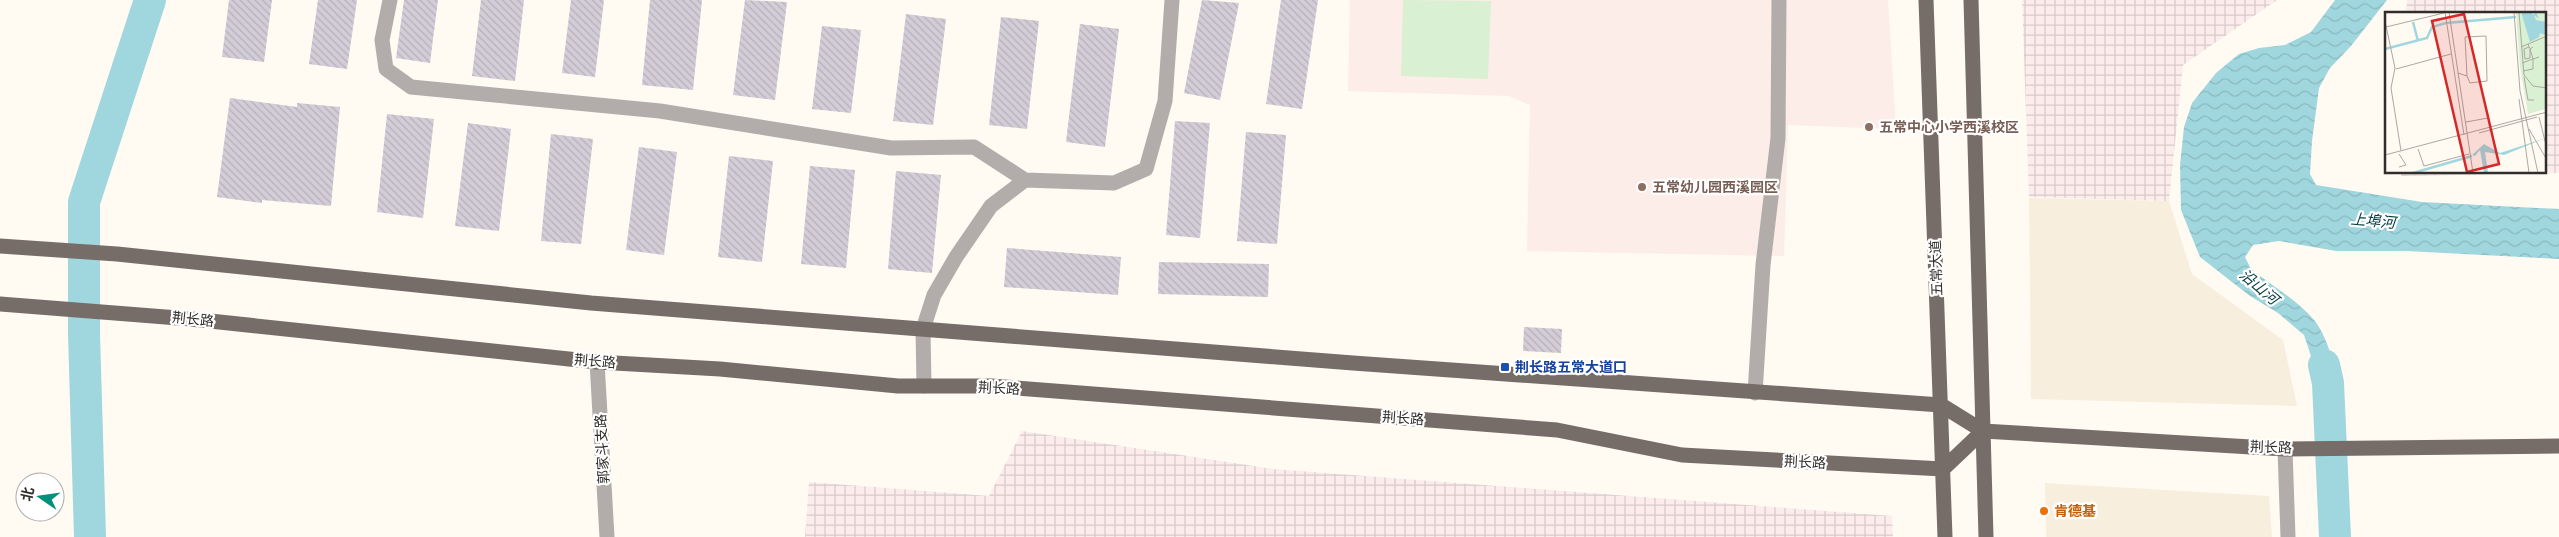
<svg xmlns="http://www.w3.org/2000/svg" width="2559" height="537" font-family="'Noto Sans','Noto Sans SC',sans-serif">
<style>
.built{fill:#f8eedd}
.industrial{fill:url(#industrial-grid)}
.education{fill:#fcede8}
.pitch{fill:#daf0d2}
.water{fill:url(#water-waves)}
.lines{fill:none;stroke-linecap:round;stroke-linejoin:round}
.river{stroke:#a0d7de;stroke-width:32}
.building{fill:url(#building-back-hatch)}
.minor{stroke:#b2adaa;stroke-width:15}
.major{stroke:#766d69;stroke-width:15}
.education-dot{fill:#8d6e63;stroke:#fff;stroke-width:2}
.transit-dot{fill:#1a4fb4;stroke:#fff;stroke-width:2}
.food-dot{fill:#e8710a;stroke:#fff;stroke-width:2}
.labels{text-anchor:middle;stroke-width:4.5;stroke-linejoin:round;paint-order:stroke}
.education-label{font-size:14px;font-weight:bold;fill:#785e54;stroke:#fff;text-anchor:start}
.street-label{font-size:14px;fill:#302e2a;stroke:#fff}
.transit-label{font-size:14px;font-weight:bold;fill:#164399;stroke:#fff;text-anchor:start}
.food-label{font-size:14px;font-weight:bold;fill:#c56008;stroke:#fff;text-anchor:start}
.water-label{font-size:15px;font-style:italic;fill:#043a3f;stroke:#fff}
.inset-river{fill:none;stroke:#a0d7de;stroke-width:2.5}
.inset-road{fill:none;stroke:#aca8a2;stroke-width:1}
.view{fill:#d62828;fill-opacity:0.15;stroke:#d62828;stroke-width:2.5}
.inset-edge{fill:none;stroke:#302e2a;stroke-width:2.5}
</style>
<defs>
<pattern id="industrial-grid" width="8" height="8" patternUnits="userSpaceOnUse" patternTransform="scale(1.25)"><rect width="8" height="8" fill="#fcecec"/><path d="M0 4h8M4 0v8" fill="none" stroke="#d8cbcb"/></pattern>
<pattern id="water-waves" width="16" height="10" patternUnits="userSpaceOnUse" patternTransform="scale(1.25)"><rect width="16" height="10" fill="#a0d7de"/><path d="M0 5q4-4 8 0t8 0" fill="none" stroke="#8ab9bf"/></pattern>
<pattern id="building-back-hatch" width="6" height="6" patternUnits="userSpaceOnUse" patternTransform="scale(1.25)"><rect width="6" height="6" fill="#d2cdd7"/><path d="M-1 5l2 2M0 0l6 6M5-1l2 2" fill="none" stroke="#b5b0b9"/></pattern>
</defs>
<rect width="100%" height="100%" fill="#fffaf2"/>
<!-- built -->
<path class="built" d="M2029 198 2169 201 2192 274 2283 340 2297 406 2031 399Z
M2045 483 2269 496 2272 537H2046Z"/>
<!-- industrial -->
<path class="industrial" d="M2022 0H2277L2183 65 2169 201 2029 197Z
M2407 0H2559V173L2401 176V172H2545V14H2406Z
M1022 431 1273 469 1892 516 1893 537H805L809 482 989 496Z"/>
<!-- education -->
<path class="education" d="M1350 0H1888L1896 129 1788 125 1784 256 1527 251 1530 105 1509 96 1348 91Z"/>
<!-- pitch -->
<path class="pitch" d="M1403 0 1491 1 1488 79 1401 76Z"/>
<!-- water -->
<path class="water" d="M2335 0H2387L2351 46 2330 68 2319 88 2312 141 2310 174 2316 185 2422 202 2559 209V259L2406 251H2336L2279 241 2253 245 2245 257 2251 269C2272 286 2297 300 2314 320 2330 339 2339 383 2343 407L2315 408 2312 359 2304 335 2278 313 2250 296 2200 257 2181 210 2180 165 2184 127 2192 103 2216 73 2239 54 2259 48 2285 45 2311 32Z"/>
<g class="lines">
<!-- river -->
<path class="river" d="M2324 365 2328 383 2335 537
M90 537 84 334V202L150 0"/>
</g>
<!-- building -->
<path class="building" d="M229 0H272L264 62 222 57Z
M318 0H357L347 69 309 64Z
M404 0H438L430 63 396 58Z
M481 0H524L515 81 472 76Z
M571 0H604L595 77 562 73Z
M650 0H702L693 90 642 85Z
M745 0 787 2 775 100 733 95Z
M1202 0 1239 3 1220 100 1184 93Z
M1281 0H1318L1302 109 1266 104Z
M906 14 946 19 933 125 893 121Z
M1001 17 1039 21 1027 129 989 125Z
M1080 24 1119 29 1105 147 1066 142Z
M822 26 861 30 851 113 812 109Z
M230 98 297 107V103L340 107 331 206 262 200V203L217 197Z
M387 114 434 119 423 218 377 212Z
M1175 121 1210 123 1200 238 1166 235Z
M468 123 511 129 499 231 455 226Z
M1246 132 1286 135 1277 244 1237 241Z
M551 134 593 139 581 244 541 241Z
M639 147 677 152 664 255 626 250Z
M729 156 773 161 762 262 718 257Z
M810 166 855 170 846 268 801 264Z
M896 171 941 175 932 273 888 269Z
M1007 248 1121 257 1118 295 1004 287Z
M1159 262 1269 264 1268 297 1158 294Z
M1524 327 1562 329 1561 353 1523 351Z"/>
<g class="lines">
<!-- minor -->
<path class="minor" d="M390 0 382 40 386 69 411 87 660 111 891 148 974 147 1025 180 1114 183 1146 169 1165 101 1172 0
M597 362 607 537
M924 386 923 329 934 295 956 257 991 206 1025 180
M1755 393 1763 265 1778 138 1779 0
M2285 449 2288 537"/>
<!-- major -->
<path class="major" d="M1926 0 1945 537
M1971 0 1986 537
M0 246 117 254 591 303 1353 363 1941 405 1983 431 2285 449 2559 446
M0 304 191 319 597 362 720 369 898 386H991L1557 430 1682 455 1943 469 1983 431"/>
</g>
<!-- markers -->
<g class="education-dot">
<circle cx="1869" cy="127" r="5"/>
<circle cx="1642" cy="187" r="5"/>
</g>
<rect class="transit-dot" x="1500" y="362" width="10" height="10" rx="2.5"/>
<circle class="food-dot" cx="2044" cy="511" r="5"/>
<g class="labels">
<!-- education labels -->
<g class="education-label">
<text x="1879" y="132">五常中心小学西溪校区</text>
<text x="1652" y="192">五常幼儿园西溪园区</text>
</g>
<!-- street labels -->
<g class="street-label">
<text transform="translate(1936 268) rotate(-92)" y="5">五常大道</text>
<text transform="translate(193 319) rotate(6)" y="5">荆长路</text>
<text transform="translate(595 361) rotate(5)" y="5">荆长路</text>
<text transform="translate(999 388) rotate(3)" y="5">荆长路</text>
<text transform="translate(1403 418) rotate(4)" y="5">荆长路</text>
<text transform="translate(2271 447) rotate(2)" y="5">荆长路</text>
<text transform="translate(602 449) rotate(-93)" y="5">郭家斗支路</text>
<text transform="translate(1805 462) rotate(3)" y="5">荆长路</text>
</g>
<!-- transit labels -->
<g class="transit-label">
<text x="1515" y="372">荆长路五常大道口</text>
</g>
<!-- food labels -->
<g class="food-label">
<text x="2054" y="516">肯德基</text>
</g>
<!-- water labels -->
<g class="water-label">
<text transform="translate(2373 221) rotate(5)" y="5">上埠河</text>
<text transform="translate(2259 287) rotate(40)" y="5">沿山河</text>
</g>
</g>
<!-- overview -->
<g transform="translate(2385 12)">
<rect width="161" height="161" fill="#fffaf2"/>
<path d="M131 0H161V97L143 102 135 55Z" fill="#daf0d2"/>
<path d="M136 0H147L148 3 151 0 154 6 149 4 151 8 161 10V23L155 21 154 25 145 30ZM161 126 119 143 100 140 103 161H99L95 138 90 144 87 143 99 132 115 141Z" fill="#a0d7de"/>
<path class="inset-river" d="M28 10 33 29M0 37 42 26 47 15 61 11 131 5M28 161 87 144"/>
<path class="inset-road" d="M60 0 79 123M64 0 88 161M129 0 135 79 153 161M134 0 139 63 148 74 162 76M0 9 10 56 6 76 16 139M1 15 59 1M143 32 144 35 145 36V46L140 47 139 37 144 35M136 35 162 24M137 51 148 47 145 37 148 35M11 57 66 42M138 59 148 57V47L154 45M73 61 82 64 85 71 102 69 101 24 80 25 82 64M139 65 143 88H149M134 87 144 161M154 105 162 137M81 110 103 106M144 117 162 148M94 121 152 105M33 137 39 154 84 142M14 142 21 153 14 155M0 143 162 100"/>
<path class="view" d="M79 2 114 152 82 160 47 9Z"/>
<rect width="161" height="161" class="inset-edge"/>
</g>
<!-- north arrow -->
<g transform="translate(40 497) rotate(283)"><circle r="24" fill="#ffffff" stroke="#acabaa"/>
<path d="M0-4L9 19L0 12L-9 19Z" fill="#00907b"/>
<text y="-8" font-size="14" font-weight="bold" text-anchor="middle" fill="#302e2a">北</text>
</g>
</svg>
